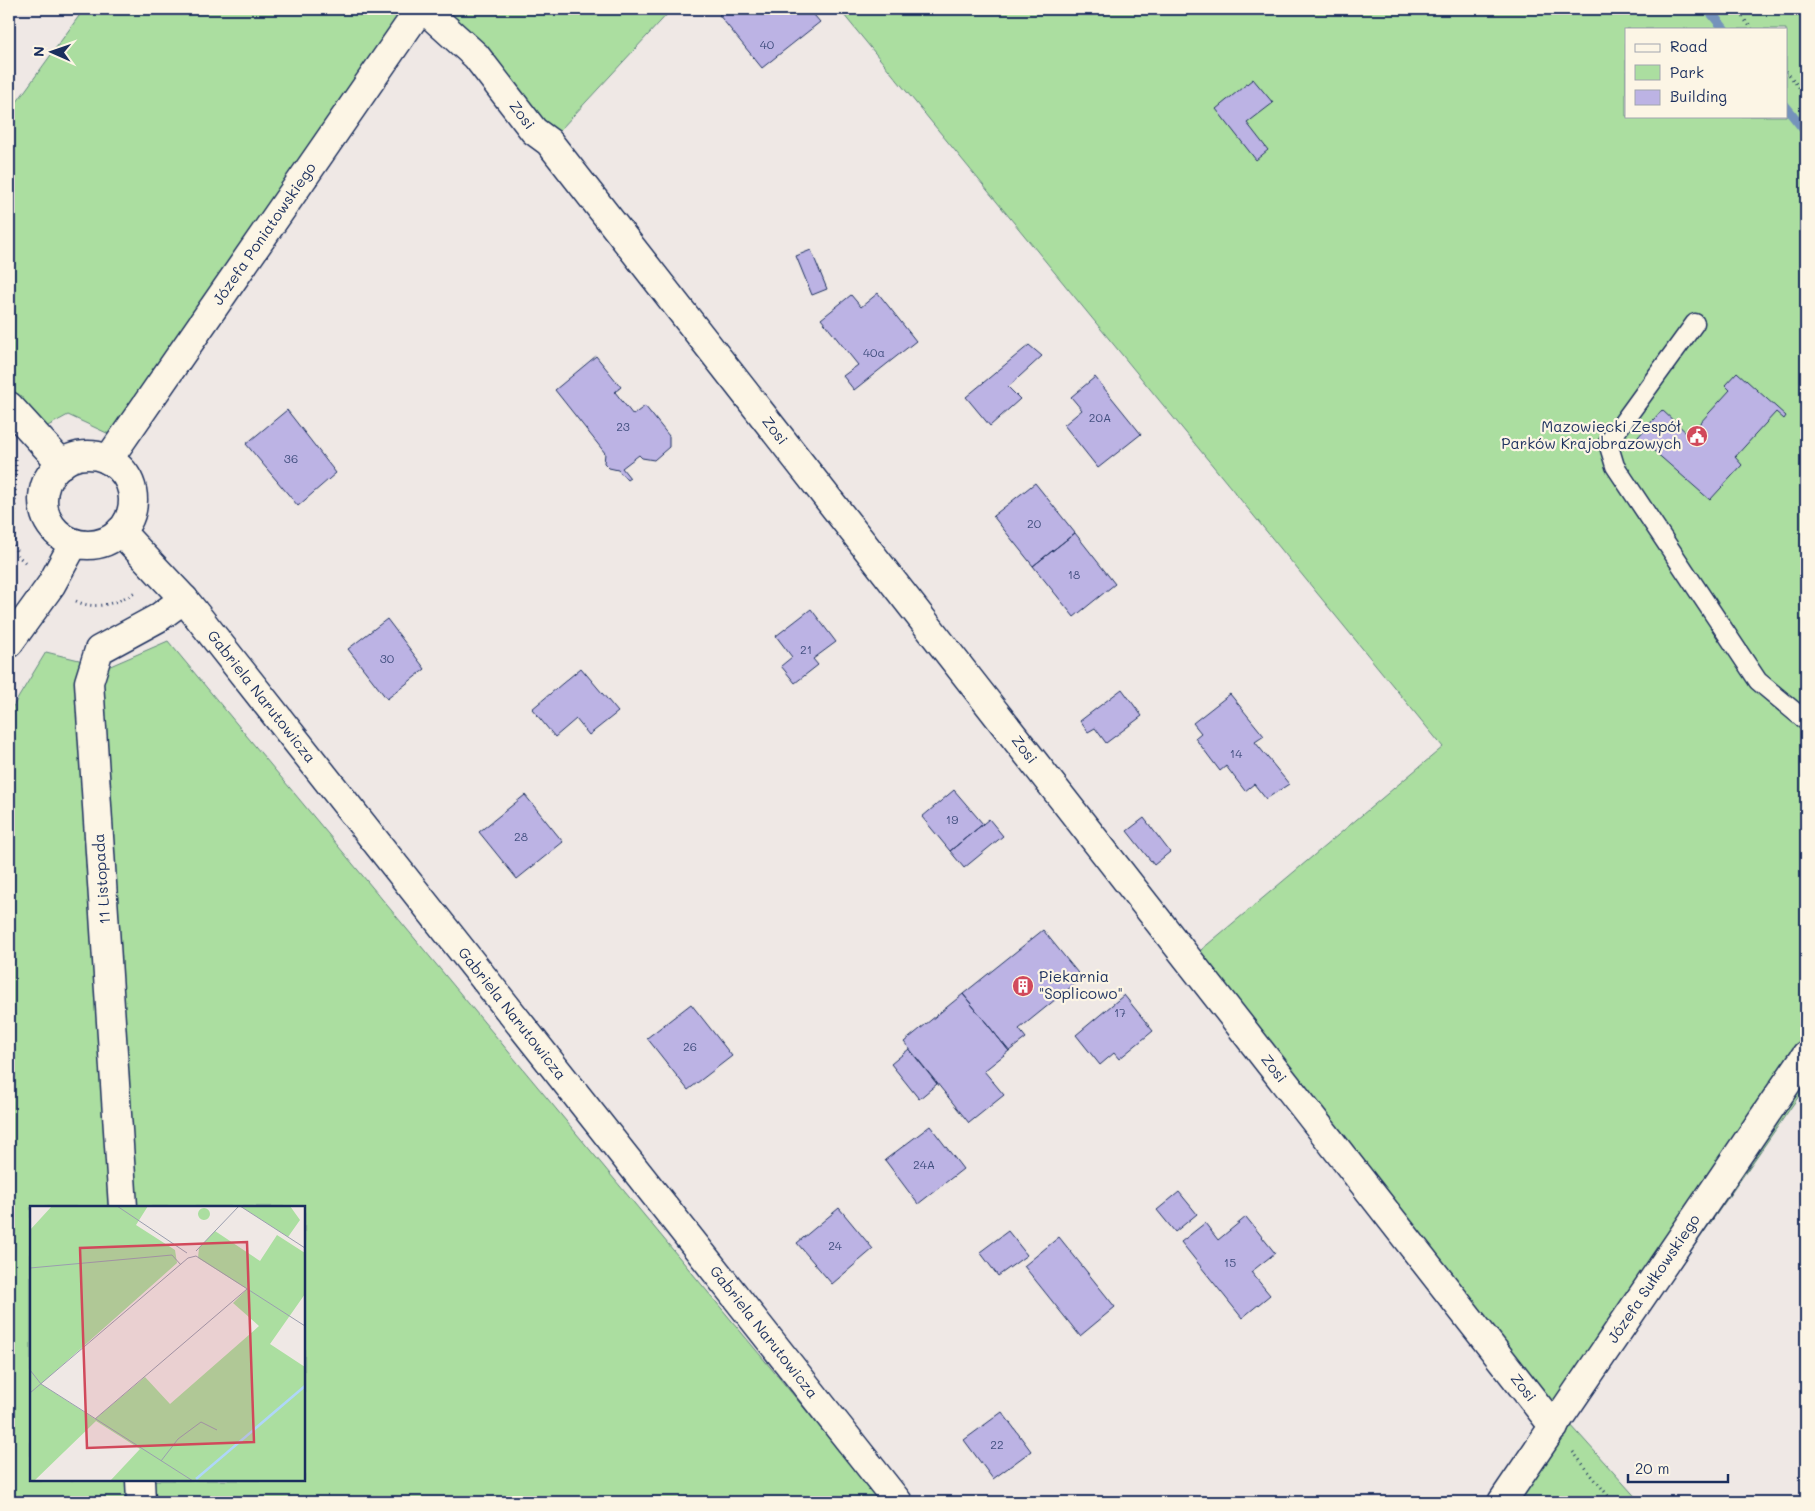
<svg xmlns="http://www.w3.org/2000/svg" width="1815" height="1511" font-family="Mali,sans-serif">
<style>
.green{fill:#abdea0;stroke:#63867f;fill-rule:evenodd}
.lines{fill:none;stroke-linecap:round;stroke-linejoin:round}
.stream{stroke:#7493bb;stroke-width:10}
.building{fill:#bcb3e4;stroke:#1b2f5e}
.service-casing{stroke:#1b2f5e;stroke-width:21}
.minor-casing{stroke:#1b2f5e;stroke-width:31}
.tertiary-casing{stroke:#1b2f5e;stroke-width:31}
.path{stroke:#1b2f5e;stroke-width:3;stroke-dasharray:1 4;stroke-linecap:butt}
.service{stroke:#fcf5e5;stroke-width:18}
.minor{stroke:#fcf5e5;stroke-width:28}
.tertiary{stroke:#fcf5e5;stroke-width:28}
.labels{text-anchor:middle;stroke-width:4.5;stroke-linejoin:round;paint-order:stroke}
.number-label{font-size:12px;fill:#435080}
.street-label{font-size:15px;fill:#1b2f5e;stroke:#fcf5e5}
.poi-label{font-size:15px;fill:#1b2f5e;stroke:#fcf5e5;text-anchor:end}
.inset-river{fill:none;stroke:#afd6f9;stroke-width:2.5}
.inset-road{fill:none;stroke:#9a9eaf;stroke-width:1}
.view{fill:#d1495b;fill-opacity:0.15;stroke:#d1495b;stroke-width:2.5}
.inset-edge{fill:none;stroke:#1b2f5e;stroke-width:2.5}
</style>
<rect width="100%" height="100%" fill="#efe8e5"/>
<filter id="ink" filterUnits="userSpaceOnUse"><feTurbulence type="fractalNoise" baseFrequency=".02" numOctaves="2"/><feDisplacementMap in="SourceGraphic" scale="10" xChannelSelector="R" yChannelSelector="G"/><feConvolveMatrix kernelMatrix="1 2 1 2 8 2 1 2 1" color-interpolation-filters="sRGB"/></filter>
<g filter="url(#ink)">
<!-- green -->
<path class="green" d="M84 9H420L124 441 68 415 35 433 9 406V113Z
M424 9H672L549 142Z
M839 9H1806V1086L1570 1424 1640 1502H1502L1554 1427 1189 960 1443 747ZM1626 29H1786V116H1626Z
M168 641 882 1502H9V713L46 652 108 667ZM31 1207H304V1480H31Z"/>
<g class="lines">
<!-- stream -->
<path class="stream" d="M1708 9 1724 29
M1786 107 1806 132"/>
</g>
<!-- building -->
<path class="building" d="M727 9H809L820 22 762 68 719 15Z
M1253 79 1273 103 1247 123 1268 150 1256 160 1216 109Z
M811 250 827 289 812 295 796 256Z
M878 293 916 341 854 390 843 376 858 365 821 319 851 295 861 307Z
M1029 345 1042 356 1008 387 1020 399 990 426 966 397Z
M596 356 621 387 615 392 633 415 645 406 669 436V447L654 460 642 458 639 455 622 468 630 478 627 480 618 470 609 468 604 463 605 453 555 390Z
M1737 372 1786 416 1784 419 1776 412 1735 457 1742 465 1710 500 1638 437 1662 410 1689 435 1730 390 1725 385Z
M1095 377 1141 434 1098 468 1064 425 1082 410 1071 397Z
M287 410 336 473 298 506 246 444Z
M1035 483 1075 533 1033 566 993 516Z
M1075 533 1115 584 1074 617 1033 566Z
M811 609 836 642 813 659 818 665 795 683 781 666 792 657 776 636Z
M387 619 425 669 387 699 348 649Z
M581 668 618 712 589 735 576 719 555 737 532 709Z
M1122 689 1142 716 1106 743 1095 728 1088 732 1080 721Z
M1230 694 1264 736 1255 742 1289 784 1266 799 1254 784 1245 791 1226 766 1220 771 1195 738 1201 733 1193 723Z
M954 790 983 824 950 851 922 817Z
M525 795 563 842 517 879 479 832Z
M1144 818 1170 852 1154 865 1127 831Z
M989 819 1003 836 964 868 950 851Z
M1043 930 1082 978 1019 1029 1026 1038 1009 1051 963 994Z
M963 994 1009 1051 984 1071 1004 1095 969 1123 904 1042Z
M1124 995 1153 1031 1119 1059 1114 1053 1100 1065 1076 1035Z
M691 1004 732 1056 688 1090 647 1038Z
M909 1049 937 1084 919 1099 891 1064Z
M930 1126 963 1169 918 1204 885 1160Z
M1179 1192 1197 1214 1175 1232 1157 1210Z
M839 1208 873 1249 832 1284 797 1243Z
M1246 1217 1275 1253 1251 1272 1270 1295 1242 1318 1181 1242 1205 1223 1218 1240Z
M1008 1231 1027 1255 998 1276 980 1252Z
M1059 1237 1115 1307 1080 1336 1024 1266Z
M1002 1412 1031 1451 993 1479 964 1440Z"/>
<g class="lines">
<!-- service casing -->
<g class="service-casing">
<path id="service" d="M1695 323 1608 443 1615 466 1758 681 1806 721"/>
</g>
<!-- minor casing -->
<g class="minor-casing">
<g id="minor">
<path id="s1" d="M424 9 476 56 534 131 549 142 1554 1427"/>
<path id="s2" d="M108 460 420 9"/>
<path d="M123 1207 89 682 99 650 158 618 184 599"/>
<path d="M140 1480 141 1502"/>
<path id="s3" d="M1502 1502 1806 1055"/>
</g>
</g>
<!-- tertiary casing -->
<g class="tertiary-casing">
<g id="tertiary">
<path d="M9 406 62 464"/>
<circle cx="88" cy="500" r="45"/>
<path id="s4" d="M120 531 184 599 898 1502"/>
<path d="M9 643 51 585 74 543"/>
</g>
</g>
<!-- path -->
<path class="path" d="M1736 9 1752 29
M1786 71 1806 96
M9 368 15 375
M16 460 14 544 18 556 27 564
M76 601C96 611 117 603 135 592
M1573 1452 1613 1502"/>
<!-- service -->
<use href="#service" class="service"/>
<!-- minor -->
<use href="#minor" class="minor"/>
<!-- tertiary -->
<use href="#tertiary" class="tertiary"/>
</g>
</g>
<!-- icons -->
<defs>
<g id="civic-disc" transform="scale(1.125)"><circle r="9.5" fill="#d1495b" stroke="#fcf5e5"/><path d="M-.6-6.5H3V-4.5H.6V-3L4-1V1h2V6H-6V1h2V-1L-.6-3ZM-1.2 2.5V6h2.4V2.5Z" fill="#fff"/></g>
<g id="building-disc" transform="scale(1.125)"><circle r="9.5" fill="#d1495b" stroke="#fcf5e5"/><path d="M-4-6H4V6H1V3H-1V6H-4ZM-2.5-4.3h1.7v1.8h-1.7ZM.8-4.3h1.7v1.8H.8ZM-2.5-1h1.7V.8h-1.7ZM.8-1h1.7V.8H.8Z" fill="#fff"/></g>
</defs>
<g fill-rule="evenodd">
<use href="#civic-disc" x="1697" y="436"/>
<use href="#building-disc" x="1023" y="986"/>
</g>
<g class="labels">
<!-- number labels -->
<g class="number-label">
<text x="767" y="49">40</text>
<text x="874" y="357">40a</text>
<text x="1100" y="422">20A</text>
<text x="623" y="431">23</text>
<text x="291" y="463">36</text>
<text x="1034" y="528">20</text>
<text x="1074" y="579">18</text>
<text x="806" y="654">21</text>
<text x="387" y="663">30</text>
<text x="1236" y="758">14</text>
<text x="952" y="824">19</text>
<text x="521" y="841">28</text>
<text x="1120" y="1017">17</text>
<text x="690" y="1051">26</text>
<text x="924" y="1169">24A</text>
<text x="835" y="1250">24</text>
<text x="1230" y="1267">15</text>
<text x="997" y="1449">22</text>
</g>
<!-- street labels -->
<g class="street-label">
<text dy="5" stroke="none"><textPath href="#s1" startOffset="145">Zosi</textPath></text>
<text dy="5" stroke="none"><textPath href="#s2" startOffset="275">Józefa Poniatowskiego</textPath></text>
<text dy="5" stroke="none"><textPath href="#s1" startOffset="550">Zosi</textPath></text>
<text dy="5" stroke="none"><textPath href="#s4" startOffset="218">Gabriela Narutowicza</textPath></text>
<text dy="5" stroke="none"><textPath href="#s1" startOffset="955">Zosi</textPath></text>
<text transform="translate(102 879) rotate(-94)" y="5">11 Listopada</text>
<text dy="5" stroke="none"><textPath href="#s4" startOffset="622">Gabriela Narutowicza</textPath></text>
<text dy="5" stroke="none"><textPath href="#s1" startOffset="1360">Zosi</textPath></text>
<text dy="5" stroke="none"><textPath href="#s3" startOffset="270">Józefa Sułkowskiego</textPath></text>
<text dy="5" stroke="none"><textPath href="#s4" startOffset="1028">Gabriela Narutowicza</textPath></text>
<text dy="5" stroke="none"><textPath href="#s1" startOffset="1765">Zosi</textPath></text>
</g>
<!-- poi labels -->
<g class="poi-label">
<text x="1681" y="432">Mazowiecki Zespół<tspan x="1681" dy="17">Parków Krajobrazowych</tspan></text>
<text x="1039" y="982" text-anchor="start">Piekarnia<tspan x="1039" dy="17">"Soplicowo"</tspan></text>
</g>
</g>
<!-- overview -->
<g transform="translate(30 1206)">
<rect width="275" height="275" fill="#efe8e5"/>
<path d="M22 0H118L106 19 145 44 147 57 11 178 65 213 115 171 140 198 229 120 203 97 217 83 168 52 169 42 185 25 230 55 247 29 275 47V88L240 138 275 161V275H80L110 243 66 215 4 275H0V24ZM210 0H260L270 14 258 31ZM168 8a6 6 0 1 1 12 0a6 6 0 1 1-12 0Z" fill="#abdea0"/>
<path class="inset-river" d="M166 273 275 180"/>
<path class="inset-road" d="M87 0 157 47M210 0 275 42M166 45 209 0M166 50 275 120M0 62 142 49 151 59M0 164 11 178 163 275M0 187 158 52 166 50M65 213 217 83M131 255 148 233 171 216 187 224"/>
<path class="view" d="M217 36 224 236 57 242 50 42Z"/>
<rect width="275" height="275" class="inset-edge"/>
</g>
<!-- margin -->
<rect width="1815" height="1511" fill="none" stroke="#fcf5e5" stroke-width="30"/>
<rect x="15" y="15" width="1785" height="1481" fill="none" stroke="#1b2f5e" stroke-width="2" filter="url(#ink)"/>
<!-- legend -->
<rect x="1625" y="28" width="162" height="90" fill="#fcf5e5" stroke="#a2a6af"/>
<rect x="1635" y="44" width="25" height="8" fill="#fcf5e5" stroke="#a2a6af"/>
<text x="1670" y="52" font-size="15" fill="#1b2f5e">Road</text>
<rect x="1635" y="65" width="25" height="15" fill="#abdea0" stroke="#a2a6af"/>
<text x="1670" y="78" font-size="15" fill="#1b2f5e">Park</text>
<rect x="1635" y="90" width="25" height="15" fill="#bcb3e4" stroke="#a2a6af"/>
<text x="1670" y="102" font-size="15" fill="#1b2f5e">Building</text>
<!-- north arrow -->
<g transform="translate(52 52) rotate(272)" stroke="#fcf5e5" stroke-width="4" paint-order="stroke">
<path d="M0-4L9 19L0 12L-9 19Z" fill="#1b2f5e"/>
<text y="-8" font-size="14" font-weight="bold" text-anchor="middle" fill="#1b2f5e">N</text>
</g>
<!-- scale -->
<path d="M1628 1474v8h100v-8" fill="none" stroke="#1b2f5e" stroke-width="2.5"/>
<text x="1635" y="1474" font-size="15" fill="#1b2f5e" stroke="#fcf5e5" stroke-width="4" paint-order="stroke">20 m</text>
</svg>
